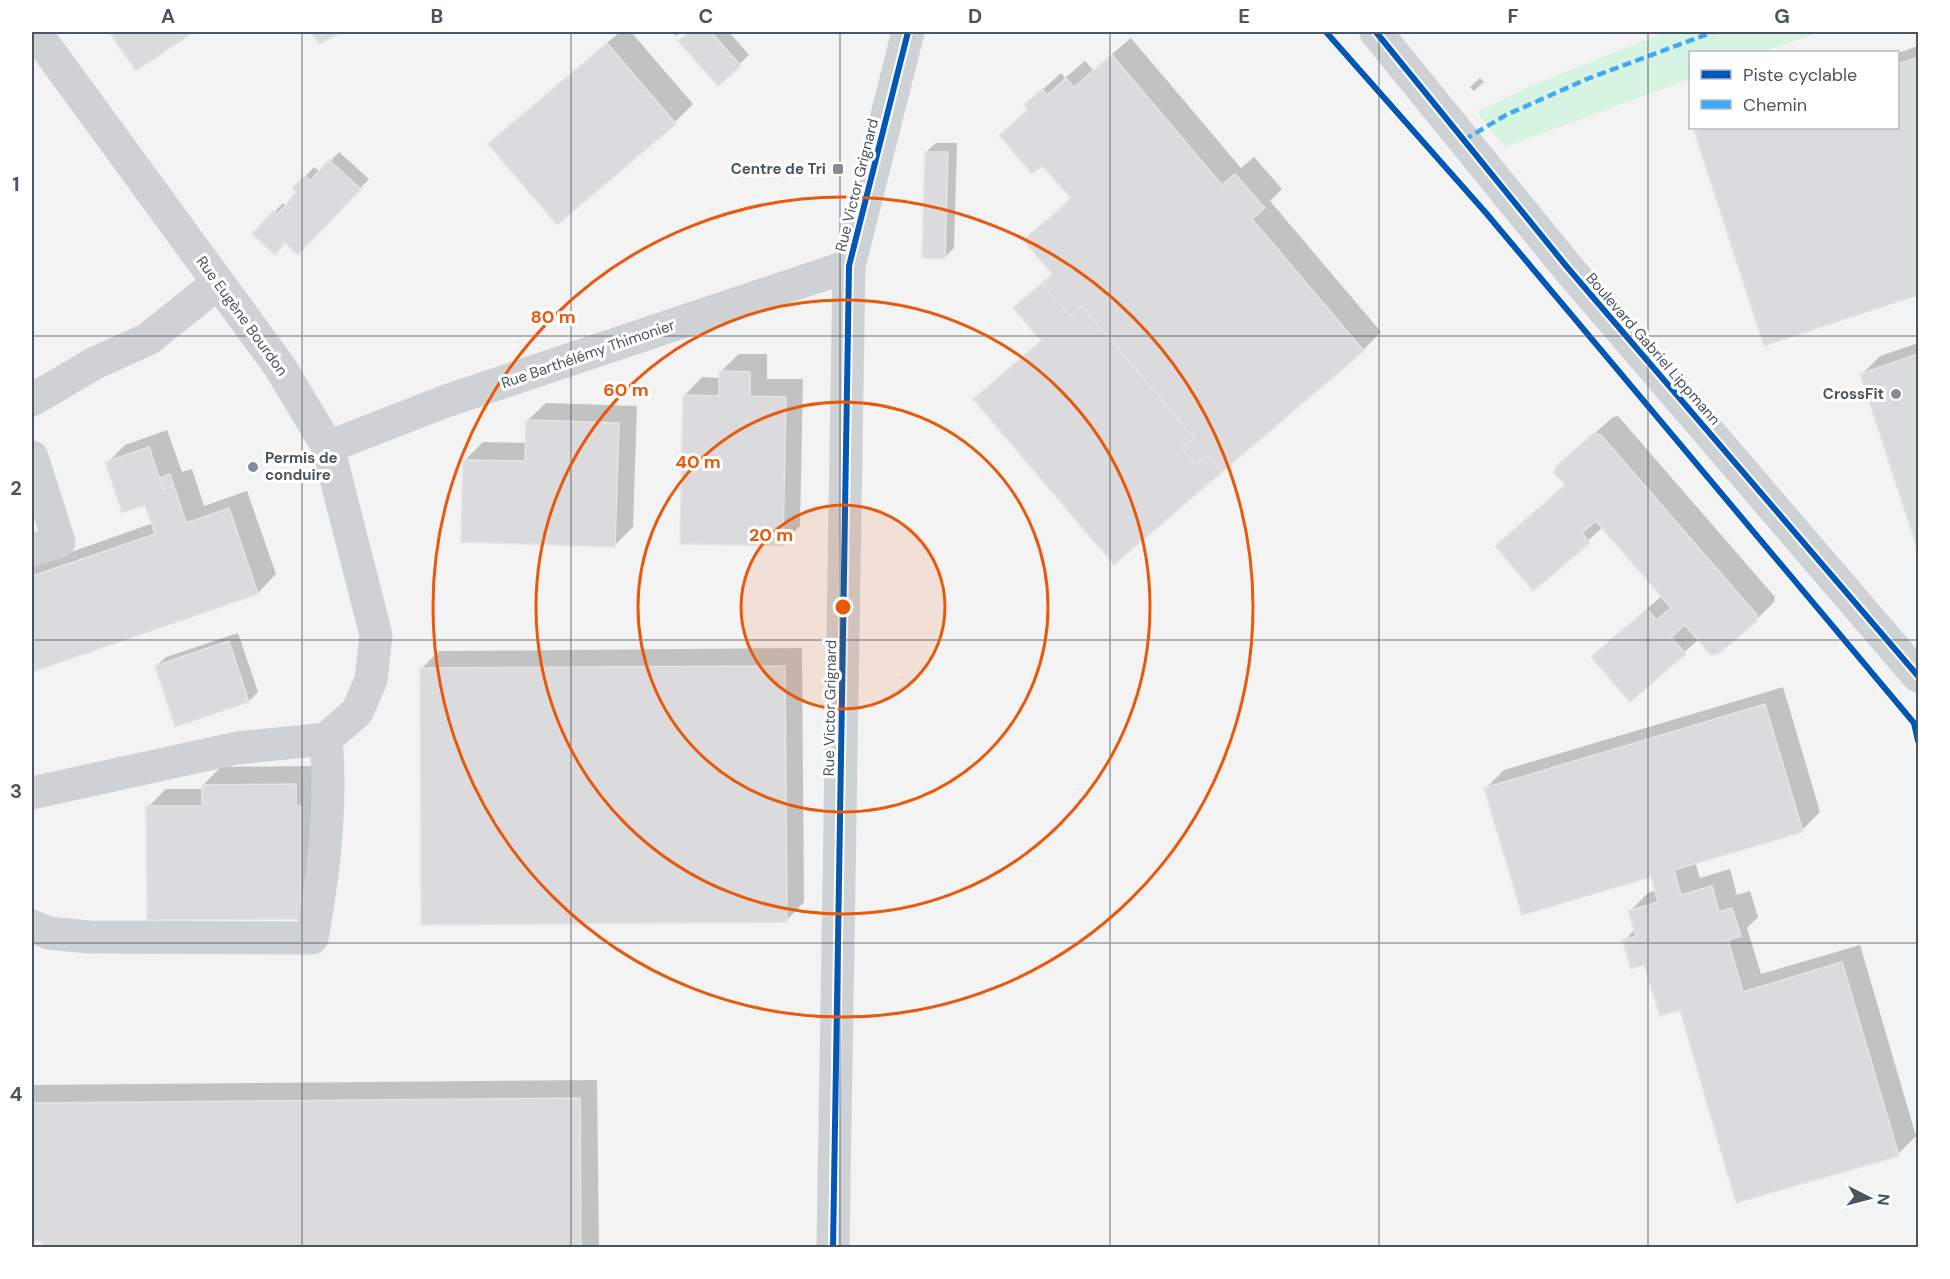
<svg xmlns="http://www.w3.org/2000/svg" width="1950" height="1279" font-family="'DM Sans',sans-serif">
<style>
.green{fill:#d7f3e2}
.shadow{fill:#0003}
.building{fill:#dbdbdd;stroke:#e5e5e6;stroke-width:1.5}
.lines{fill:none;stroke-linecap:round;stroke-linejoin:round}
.minor{stroke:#cfd2d4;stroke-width:33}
.quiet{stroke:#3fa9f5;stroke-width:4.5;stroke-dasharray:9 4.5;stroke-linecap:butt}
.cycleway-casing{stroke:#fff;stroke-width:10}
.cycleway{stroke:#0057b8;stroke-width:6}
.grid{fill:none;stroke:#495561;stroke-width:1.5;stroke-opacity:0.55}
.ring{fill:none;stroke:#e8590c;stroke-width:3}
.poi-dot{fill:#858c94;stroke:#fff;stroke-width:2}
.labels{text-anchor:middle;stroke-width:6;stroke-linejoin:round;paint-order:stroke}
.poi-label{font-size:15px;font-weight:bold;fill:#495561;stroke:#fff;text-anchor:end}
.street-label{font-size:15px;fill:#495561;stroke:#fff}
.centre{fill:#e8590c;stroke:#fff;stroke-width:3}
.ring-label{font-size:18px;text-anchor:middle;font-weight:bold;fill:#e8590c;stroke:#fff;stroke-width:6;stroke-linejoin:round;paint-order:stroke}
.neatline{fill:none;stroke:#495561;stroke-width:2}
.grid-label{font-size:20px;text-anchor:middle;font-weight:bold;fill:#495561}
</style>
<rect width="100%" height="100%" fill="#f4f3f3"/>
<!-- green -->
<path class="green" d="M1665 32H1820L1763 52H1690V79L1505 147 1477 112 1533 85Z"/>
<!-- shadow -->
<path class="shadow" d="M111 32H192L136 68Z
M620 32H631L693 104 675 122 557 223 490 144 508 126Z
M672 32H681L676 36Z
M690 32H729L749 55 718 84 680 41Z
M1131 38 1241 168 1254 157 1282 189 1270 201 1381 332 1363 350 975 399 1042 340 1015 308 1053 273 1025 240 1072 197 1042 164 1001 135 1029 108 1026 105 1061 73 1065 78 1085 61 1093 70Z
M1918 46V293L1765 344 1695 132 1699 128H1898V53Z
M1480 78 1484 82 1474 91 1470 87Z
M936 143H957L954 248 944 258 926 152Z
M339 152 369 179 298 253 285 242 254 234 283 203 287 206 298 192 294 189 314 167 320 172Z
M1918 343V546L1862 374 1880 356Z
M739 354H767V379H803L800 526 782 544 684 396 702 377 720 378V372Z
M546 403 637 406 633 527 615 545 465 460 483 442 527 443V421Z
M1618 416 1775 597 1774 602 1755 621 1699 639 1630 700 1593 657 1611 639 1662 596 1603 527 1534 589 1497 546 1566 484 1557 467 1613 417Z
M167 430 182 472 192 469 204 506 247 491 276 574 258 593 32 671V566L153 523 146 503 107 463 125 445Z
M238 633 258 692 249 701 156 666 166 657Z
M802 648 804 902 786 921 421 669 439 651Z
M1783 687 1820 812 1802 830 1695 862 1700 878 1730 869 1737 895 1750 891 1758 917 1747 928 1761 974 1860 945 1916 1136 1898 1154 1645 963 1624 941 1635 929 1630 911 1648 893 1656 890 1652 875 1486 788 1504 770Z
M314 766 319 788 300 917 148 807 166 789H203V785L221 767Z
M597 1080 599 1248H43V1240H32V1085Z"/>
<!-- building -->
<path class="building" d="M109 32H194L136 71Z
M310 32H342L319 44Z
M689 32H711L741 66 718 86 678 41Z
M607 43 676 124 557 225 488 144Z
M1112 55 1222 185 1235 174 1265 208 1252 219 1364 351 1222 472 1208 455 1197 465 1182 448 1194 438 1082 306 1070 316 1042 283 1052 274 1023 240 1072 199 1042 166 1032 174 999 135 1028 110 1024 105 1042 89 1047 95 1066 78 1074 87Z
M1918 57V295L1764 346 1694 131 1705 128H1898V64Z
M925 152H948L945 259 922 258Z
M329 160 361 189 298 255 285 243 275 255 252 234 273 211 277 214 286 205 296 192 292 189 304 175 310 181Z
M1042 283 1070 316 1082 306 1194 438 1182 448 1197 465 1208 455 1222 472 1114 565 973 399 1041 341 1013 308Z
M1918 354V551L1860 374Z
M719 371 750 372V396L786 397 783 546 680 544 683 395 719 396Z
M526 420 619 423 615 547 461 542 463 460 525 461Z
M1593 434H1600L1757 615 1756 622 1718 654 1711 655 1685 625 1671 637 1686 654 1630 702 1591 657 1647 609 1656 620 1671 608 1596 521 1582 533 1590 543 1533 591 1495 546 1565 485 1554 473 1556 466Z
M149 447 163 489 174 486 186 523 229 508 258 594 32 672V576L155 534 145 505 122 513 105 462Z
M170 474 174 486 163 489 160 478Z
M229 641 249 702 175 727 155 666Z
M785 666 787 922 421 925 420 668Z
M1765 704 1803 832 1674 870 1681 895 1712 886 1719 912 1732 908 1741 936 1728 940 1743 992 1842 962 1899 1156 1736 1203 1680 1010 1660 1016 1644 965 1631 969 1622 940 1636 936 1628 911 1658 902 1651 877 1522 915 1484 788Z
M296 784V806H301V919L147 920 146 806H202V785Z
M580 1098 581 1248H42L41 1241H32V1103Z"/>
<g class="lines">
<!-- minor -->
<path class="minor" d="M1376 32 1567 267 1918 676
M32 400 95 363 148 339 218 283
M328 447 446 401 849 266
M32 457 59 542 32 550
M32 793 237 748 326 739 357 712 371 680 376 635 328 447 280 367 35 32
M32 926 48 933 89 937 312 938C324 872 332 806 326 739
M833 1248 849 266 908 32"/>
<!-- quiet -->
<path class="quiet" d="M1464 140 1506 115 1587 79 1713 32"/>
<!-- cycleway casing -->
<g class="cycleway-casing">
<path id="cycleway" d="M1326 32 1486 213 1914 723 1918 741
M1376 32 1567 267 1918 676
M833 1248 849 266 908 32"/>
</g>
<!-- cycleway -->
<use href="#cycleway" class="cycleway"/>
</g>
<!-- grid -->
<path class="grid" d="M302 32V1248M571 32V1248M840 32V1248M1110 32V1248M1379 32V1248M1648 32V1248M32 336H1918M32 640H1918M32 943H1918"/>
<!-- distance rings -->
<circle cx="843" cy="607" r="102" fill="#e8590c" fill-opacity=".12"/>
<g class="ring">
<circle cx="843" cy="607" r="102"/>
<circle cx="843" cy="607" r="205"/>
<circle cx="843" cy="607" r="307"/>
<circle cx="843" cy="607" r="410"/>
</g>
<!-- markers -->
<g class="poi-dot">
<rect x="832" y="163" width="12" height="12" rx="3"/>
<circle cx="1896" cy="394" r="6"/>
<circle cx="253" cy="467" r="6"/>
</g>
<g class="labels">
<!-- poi labels -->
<g class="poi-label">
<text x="826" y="174">Centre de Tri</text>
<text x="1884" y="399">CrossFit</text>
<text x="265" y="463" text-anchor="start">Permis de<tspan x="265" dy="17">conduire</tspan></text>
</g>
<!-- street labels -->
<g class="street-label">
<text transform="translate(857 185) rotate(-76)" y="5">Rue Victor Grignard</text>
<text transform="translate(242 316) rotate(54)" y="5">Rue Eugène Bourdon</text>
<text transform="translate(1653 349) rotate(49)" y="5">Boulevard Gabriel Lippmann</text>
<text transform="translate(588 354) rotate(-19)" y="5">Rue Barthélémy Thimonier</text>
<text transform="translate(830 708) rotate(-89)" y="5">Rue Victor Grignard</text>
</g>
</g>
<circle cx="843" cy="607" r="9" class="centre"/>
<g class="ring-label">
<text x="553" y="323">80 m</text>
<text x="626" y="396">60 m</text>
<text x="698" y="468">40 m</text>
<text x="771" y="541">20 m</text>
</g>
<!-- border -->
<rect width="1950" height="1279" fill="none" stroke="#ffffff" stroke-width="66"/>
<!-- legend -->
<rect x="1689" y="51" width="210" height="78" fill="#ffffff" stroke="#b6bbc0" stroke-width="1.5"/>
<rect x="1701" y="70" width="30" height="9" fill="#0057b8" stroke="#b6bbc0" stroke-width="1.5"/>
<text x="1743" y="81" font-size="18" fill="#495561">Piste cyclable</text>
<rect x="1701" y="100" width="30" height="9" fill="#3fa9f5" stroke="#b6bbc0" stroke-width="1.5"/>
<text x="1743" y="111" font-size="18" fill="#495561">Chemin</text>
<!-- north arrow -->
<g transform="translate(1869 1198) rotate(96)" stroke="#ffffff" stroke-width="4.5" paint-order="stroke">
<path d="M0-4.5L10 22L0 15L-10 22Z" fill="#495561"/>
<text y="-9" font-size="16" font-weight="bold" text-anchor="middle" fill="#495561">N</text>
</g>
<rect x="33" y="33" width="1884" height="1213" class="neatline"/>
<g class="grid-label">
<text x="168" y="23">A</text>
<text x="437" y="23">B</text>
<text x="706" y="23">C</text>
<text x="975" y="23">D</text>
<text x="1244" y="23">E</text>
<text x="1513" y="23">F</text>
<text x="1782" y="23">G</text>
<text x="16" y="191">1</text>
<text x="16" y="495">2</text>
<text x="16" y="798">3</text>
<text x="16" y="1101">4</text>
</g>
</svg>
